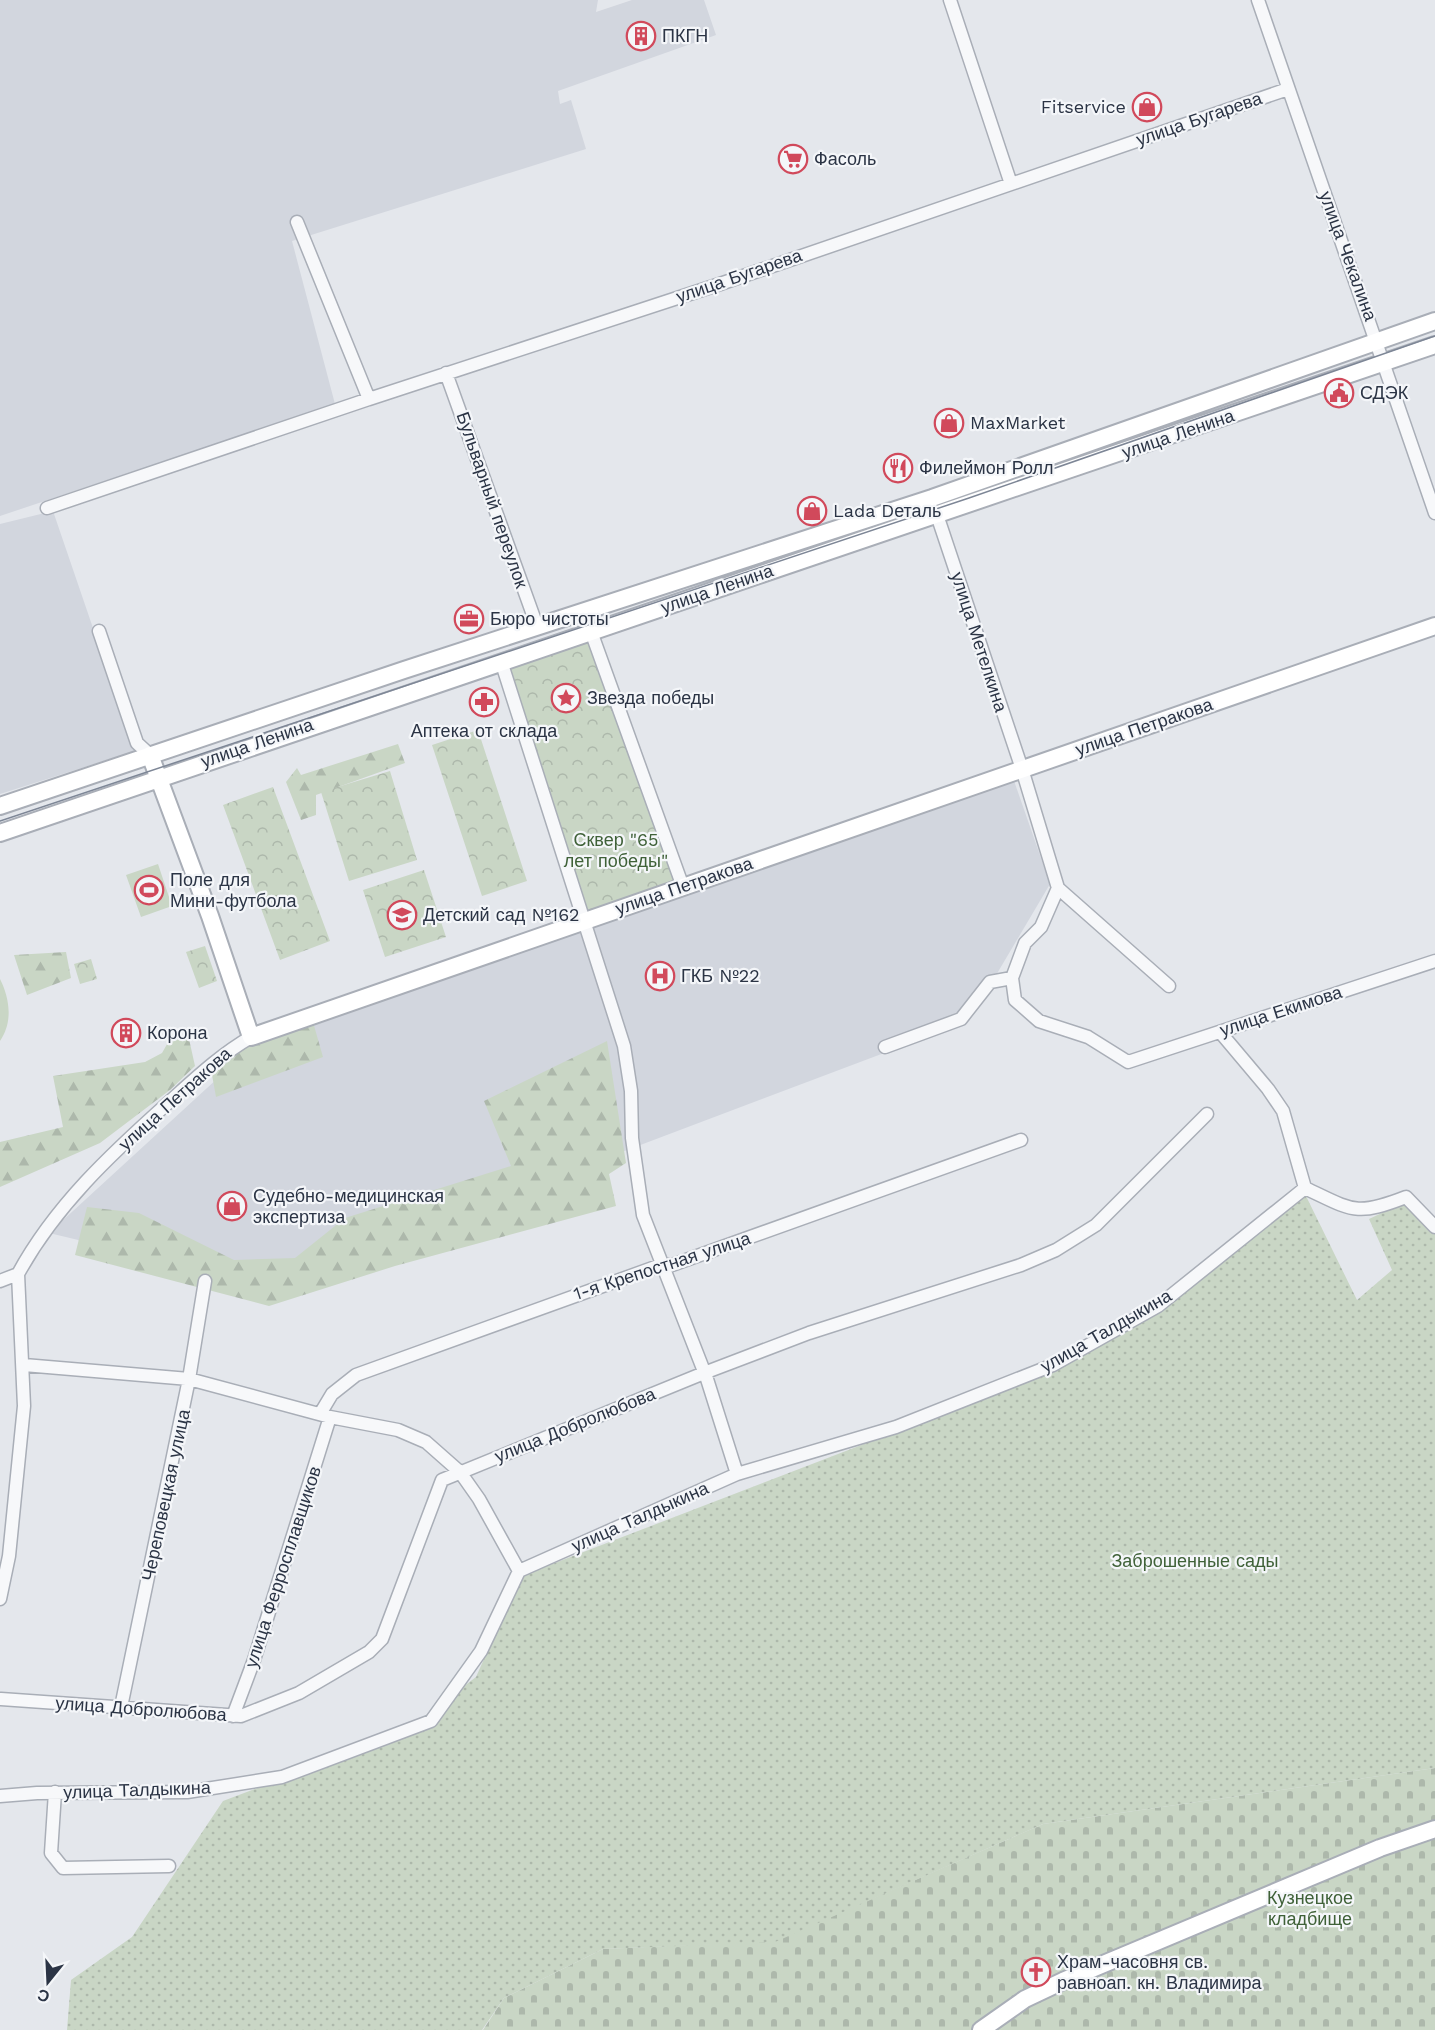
<svg xmlns="http://www.w3.org/2000/svg" width="1435" height="2030" font-family="'Work Sans',sans-serif">
<style>
.built{fill:#d2d6de}
.forest{fill:url(#forest-firs)}
.cemetery{fill:url(#cemetery-stones)}
.park{fill:url(#park-crowns)}
.garden{fill:url(#garden-dots)}
.pitch{fill:#c9d6c5}
.lines{fill:none;stroke-linecap:round;stroke-linejoin:round}
.street-casing{stroke:#a9aeb7;stroke-width:15}
.secondary-casing{stroke:#a9aeb7;stroke-width:20}
.street{stroke:#f7f8fa;stroke-width:12}
.secondary{stroke:#fff;stroke-width:16}
.tram{stroke:#7d8696;stroke-width:1.5}
.labels{text-anchor:middle;stroke-width:4.5;stroke-linejoin:round;paint-order:stroke}
.poi-label{font-size:18px;fill:#2b3445;stroke:#f4f6f9;text-anchor:start}
.street-label{font-size:18px;fill:#2b3445;stroke:#f4f6f9}
.park-label{font-size:18px;fill:#3f6138;stroke:#f4f6f9}
</style>
<defs>
<pattern id="forest-firs" width="22" height="20" patternUnits="userSpaceOnUse" patternTransform="scale(1.5)"><rect width="22" height="20" fill="#c9d6c5"/><path d="M5 1l3.5 6h-7zM16 11l3.5 6h-7z" fill="#adb8ab"/></pattern>
<pattern id="cemetery-stones" width="16" height="16" patternUnits="userSpaceOnUse" patternTransform="scale(1.5)"><rect width="16" height="16" fill="#c9d6c5"/><path d="M2 7V4a2 2 0 0 1 4 0v3zM10 15v-3a2 2 0 0 1 4 0v3z" fill="#adb8ab"/></pattern>
<pattern id="park-crowns" width="20" height="18" patternUnits="userSpaceOnUse" patternTransform="scale(1.5)"><rect width="20" height="18" fill="#c9d6c5"/><path d="M2 6a3 3 0 1 1 6 0M12 15a3 3 0 1 1 6 0" fill="none" stroke="#adb8ab"/></pattern>
<pattern id="garden-dots" width="8" height="8" patternUnits="userSpaceOnUse" patternTransform="scale(1.5)"><rect width="8" height="8" fill="#c9d6c5"/><path d="M2 2h.1M6 6h.1" fill="none" stroke="#adb8ab" stroke-width="1.8" stroke-linecap="round"/></pattern>
</defs>
<rect width="100%" height="100%" fill="#e4e7ec"/>
<!-- built -->
<path class="built" d="M0 0H598L596 12 632 0H704L716 35 558 91 560 104 571 100 586 149 292 241 335 404 0 516Z
M53 511 135 751 0 794V524Z
M1013 778 1050 884 969 1021 606 1158 280 1288 49 1233 255 1044Z"/>
<!-- forest -->
<path class="forest" d="M398 744 405 763 316 795V815L301 820 286 782 297 768 301 775Z
M66 952 71 978 27 995 14 955Z
M313 1022 323 1057 216 1097 212 1075 252 1042Z
M174 1032 189 1039 195 1066 170 1090 100 1143 0 1187V1142L63 1127 53 1076 145 1062 162 1053Z
M607 1041 626 1163 609 1174 616 1206 395 1266 269 1306 75 1255 87 1207 139 1213 234 1260 295 1258 345 1218 511 1166 484 1101Z"/>
<!-- cemetery -->
<path class="cemetery" d="M1435 1768V2030H483L504 1998 603 1949 775 1941 1043 1824Z"/>
<!-- park -->
<path class="park" d="M594 638 678 881 585 913 506 667Z
M478 730 527 881 482 896 432 745Z
M390 771 417 860 349 881 321 792Z
M273 787 330 941 280 960 223 805Z
M424 870 446 937 385 957 363 890Z
M205 946 217 981 199 988 186 952Z
M91 959 97 979 80 984 74 964Z"/>
<!-- garden -->
<path class="garden" d="M1306 1196 1357 1300 1392 1270 1369 1219 1403 1203 1435 1234V1768L1043 1824 775 1942 603 1949 504 1998 482 2030H67L71 1980 132 1937 223 1801 401 1734 476 1677 521 1576 1041 1376 1172 1298Z"/>
<!-- pitch -->
<path class="pitch" d="M158 864 172 906 141 917 126 875Z
M0 979C10 999 13 1022 0 1041Z"/>
<g class="lines">
<!-- street casing -->
<g class="street-casing">
<path id="street" d="M950 0 1011 184
M1258 0 1435 513
M297 222 369 399 720 284 1288 89
M446 373 537 626
M47 508 369 399
M937 515 1022 769 1058 888 1041 927 1025 943 1012 978 1015 1000 1039 1021 1088 1037 1128 1062 1435 961
M584 612 683 887
M99 631 137 743 150 755
M501 661 624 1046 631 1091 632 1138 643 1215 707 1379 737 1474
M1058 888 1169 986
M1220 1032 1268 1089 1283 1111 1305 1188
M885 1047 961 1019 990 982 1012 978
M1305 1188C1352 1210 1355 1217 1406 1197L1435 1227
M18 1274C55 1206 111 1154 168 1103 195 1079 220 1055 251 1037
M0 1281 18 1274
M24 1365 189 1379 330 1417 398 1430 426 1442 460 1472 479 1499 519 1571
M320 1414 332 1394 356 1375 661 1265H672L1021 1140
M0 1599 9 1556 24 1406 18 1274
M1 1699 241 1716 299 1693 369 1652 382 1639 442 1480 704 1373 809 1333 1021 1265 1056 1250 1096 1225 1207 1114
M121 1707 189 1379 205 1281
M233 1716 254 1660 330 1417
M55 1792 51 1853 63 1868 169 1866
M0 1796 37 1793 187 1792 282 1777 431 1721 481 1651 519 1571 737 1474 896 1427 1053 1365 1158 1306 1305 1188"/>
</g>
<!-- secondary casing -->
<g class="secondary-casing">
<path id="secondary" d="M150 755 210 916 251 1037 1435 626
M0 806 404 670 932 498 1435 321
M0 833C477 667 958 511 1435 345
M981 2030 1025 1999 1063 1981 1380 1848 1435 1829"/>
</g>
<!-- street -->
<use href="#street" class="street"/>
<!-- secondary -->
<use href="#secondary" class="secondary"/>
<!-- tram -->
<path class="tram" d="M0 821 969 498 1435 336"/>
</g>
<!-- icons -->
<defs>
<g id="building-ring" transform="scale(1.5)"><circle r="9.5" fill="#f4f6f9" stroke="#d1495b" stroke-width="1.5"/><path d="M-4-6H4V6H1V3H-1V6H-4ZM-2.5-4.3h1.7v1.8h-1.7ZM.8-4.3h1.7v1.8H.8ZM-2.5-1h1.7V.8h-1.7ZM.8-1h1.7V.8H.8Z" fill="#d1495b"/></g>
<g id="shop-ring" transform="scale(1.5)"><circle r="9.5" fill="#f4f6f9" stroke="#d1495b" stroke-width="1.5"/><path d="M-5-2.5h2.3a2.7 3.5 0 0 1 5.4 0H5L5.5 6h-11ZM-1.5-2.5h3a1.5 2.3 0 0 0-3 0Z" fill="#d1495b"/></g>
<g id="supermarket-ring" transform="scale(1.5)"><circle r="9.5" fill="#f4f6f9" stroke="#d1495b" stroke-width="1.5"/><path d="M-6-5.5h2.5l.6 2H6L4.5 2H-2.5L-4.4-4H-6ZM-1.5 3.2a1.3 1.3 0 1 0 .1 0ZM3 3.2a1.3 1.3 0 1 0 .1 0Z" fill="#d1495b"/></g>
<g id="civic-ring" transform="scale(1.5)"><circle r="9.5" fill="#f4f6f9" stroke="#d1495b" stroke-width="1.5"/><path d="M-.6-6.5H3V-4.5H.6V-3L4-1V1h2V6H-6V1h2V-1L-.6-3ZM-1.2 2.5V6h2.4V2.5Z" fill="#d1495b"/></g>
<g id="restaurant-ring" transform="scale(1.5)"><circle r="9.5" fill="#f4f6f9" stroke="#d1495b" stroke-width="1.5"/><path d="M-5-6h1v4h1v-4h1v4h1v-4h1v5L-1.5 .5V6h-2V.5L-5-1ZM5-6V6H3V1.5H1.5Q1.5-4 5-6Z" fill="#d1495b"/></g>
<g id="office-ring" transform="scale(1.5)"><circle r="9.5" fill="#f4f6f9" stroke="#d1495b" stroke-width="1.5"/><path d="M-6-3h4V-5.5h4V-3h4V5H-6ZM-1-4.5V-3h2v-1.5ZM-6 0V1H6V0Z" fill="#d1495b"/></g>
<g id="sight-ring" transform="scale(1.5)"><circle r="9.5" fill="#f4f6f9" stroke="#d1495b" stroke-width="1.5"/><path d="M0-6L1.8-2.2L6-1.7L2.9 1.2L3.7 5.4L0 3.3L-3.7 5.4L-2.9 1.2L-6-1.7L-1.8-2.2Z" fill="#d1495b"/></g>
<g id="pharmacy-ring" transform="scale(1.5)"><circle r="9.5" fill="#f4f6f9" stroke="#d1495b" stroke-width="1.5"/><path d="M-2-6h4v4h4v4h-4v4h-4v-4h-4v-4h4Z" fill="#d1495b"/></g>
<g id="stadium-ring" transform="scale(1.5)"><circle r="9.5" fill="#f4f6f9" stroke="#d1495b" stroke-width="1.5"/><path d="M0-5a6.5 5 0 1 0 0 10a6.5 5 0 1 0 0-10ZM-3.5-1.8h7v3.6h-7Z" fill="#d1495b"/></g>
<g id="school-ring" transform="scale(1.5)"><circle r="9.5" fill="#f4f6f9" stroke="#d1495b" stroke-width="1.5"/><path d="M0-5L7-2L0 1L-7-2ZM-4 1L0 2.5L4 1V4Q0 6-4 4Z" fill="#d1495b"/></g>
<g id="hospital-ring" transform="scale(1.5)"><circle r="9.5" fill="#f4f6f9" stroke="#d1495b" stroke-width="1.5"/><path d="M-5-5h3v3.5h4V-5h3V5h-3V1.5h-4V5h-3Z" fill="#d1495b"/></g>
<g id="church-ring" transform="scale(1.5)"><circle r="9.5" fill="#f4f6f9" stroke="#d1495b" stroke-width="1.5"/><path d="M-1.2-6h2.4v3.5h3.3v2.4h-3.3V6h-2.4V-.1h-3.3v-2.4h3.3Z" fill="#d1495b"/></g>
</defs>
<g fill-rule="evenodd">
<use href="#building-ring" x="641" y="36"/>
<use href="#shop-ring" x="1147" y="107"/>
<use href="#supermarket-ring" x="793" y="159"/>
<use href="#civic-ring" x="1339" y="393"/>
<use href="#shop-ring" x="949" y="423"/>
<use href="#restaurant-ring" x="898" y="468"/>
<use href="#shop-ring" x="812" y="511"/>
<use href="#office-ring" x="469" y="619"/>
<use href="#sight-ring" x="566" y="698"/>
<use href="#pharmacy-ring" x="484" y="702"/>
<use href="#stadium-ring" x="149" y="890"/>
<use href="#school-ring" x="402" y="915"/>
<use href="#hospital-ring" x="660" y="976"/>
<use href="#building-ring" x="126" y="1033"/>
<use href="#shop-ring" x="232" y="1206"/>
<use href="#church-ring" x="1036" y="1972"/>
</g>
<g class="labels">
<!-- poi labels -->
<g class="poi-label">
<text x="662" y="42">ПКГН</text>
<text x="1126" y="113" text-anchor="end">Fitservice</text>
<text x="814" y="165">Фасоль</text>
<text x="1360" y="399">СДЭК</text>
<text x="970" y="429">MaxMarket</text>
<text x="919" y="474">Филеймон Ролл</text>
<text x="833" y="517">Lada Dеталь</text>
<text x="490" y="625">Бюро чистоты</text>
<text x="587" y="704">Звезда победы</text>
<text x="484" y="737" text-anchor="middle">Аптека от склада</text>
<text x="170" y="886">Поле для<tspan x="170" dy="21">Мини-футбола</tspan></text>
<text x="423" y="921">Детский сад №162</text>
<text x="681" y="982">ГКБ №22</text>
<text x="147" y="1039">Корона</text>
<text x="253" y="1202">Судебно-медицинская<tspan x="253" dy="21">экспертиза</tspan></text>
<text x="1057" y="1968">Храм-часовня св.<tspan x="1057" dy="21">равноап. кн. Владимира</tspan></text>
</g>
<!-- street labels -->
<g class="street-label">
<text transform="translate(1199 119) rotate(-19)" y="6">улица Бугарева</text>
<text transform="translate(1348 256) rotate(70)" y="6">улица Чекалина</text>
<text transform="translate(739 276) rotate(-19)" y="6">улица Бугарева</text>
<text transform="translate(1178 434) rotate(-19)" y="6">улица Ленина</text>
<text transform="translate(492 500) rotate(71)" y="6">Бульварный переулок</text>
<text transform="translate(717 589) rotate(-19)" y="6">улица Ленина</text>
<text transform="translate(979 642) rotate(72)" y="6">улица Метелкина</text>
<text transform="translate(1144 727) rotate(-19)" y="6">улица Петракова</text>
<text transform="translate(257 743) rotate(-19)" y="6">улица Ленина</text>
<text transform="translate(684 886) rotate(-19)" y="6">улица Петракова</text>
<text transform="translate(1281 1011) rotate(-18)" y="6">улица Екимова</text>
<text transform="translate(175 1099) rotate(-42)" y="6">улица Петракова</text>
<text transform="translate(662 1266) rotate(-18)" y="6">1-я Крепостная улица</text>
<text transform="translate(1106 1331) rotate(-30)" y="6">улица Талдыкина</text>
<text transform="translate(575 1425) rotate(-22)" y="6">улица Добролюбова</text>
<text transform="translate(166 1495) rotate(-78)" y="6">Череповецкая улица</text>
<text transform="translate(640 1517) rotate(-24)" y="6">улица Талдыкина</text>
<text transform="translate(283 1567) rotate(-72)" y="6">улица Ферросплавщиков</text>
<text transform="translate(141 1709) rotate(4)" y="6">улица Добролюбова</text>
<text transform="translate(137 1790) rotate(-2)" y="6">улица Талдыкина</text>
</g>
<!-- park labels -->
<g class="park-label">
<text x="616" y="846">Сквер "65<tspan x="616" dy="21">лет победы"</tspan></text>
<text x="1195" y="1567">Заброшенные сады</text>
<text x="1310" y="1904">Кузнецкое<tspan x="1310" dy="21">кладбище</tspan></text>
</g>
</g>
<!-- north arrow -->
<g transform="translate(48 1982) rotate(198)" stroke="#f4f6f9" stroke-width="4.5" paint-order="stroke">
<path d="M0-4.5L10 22L0 15L-10 22Z" fill="#2b3445"/>
<text y="-9" font-size="16" font-weight="bold" text-anchor="middle" fill="#2b3445">С</text>
</g>
</svg>
